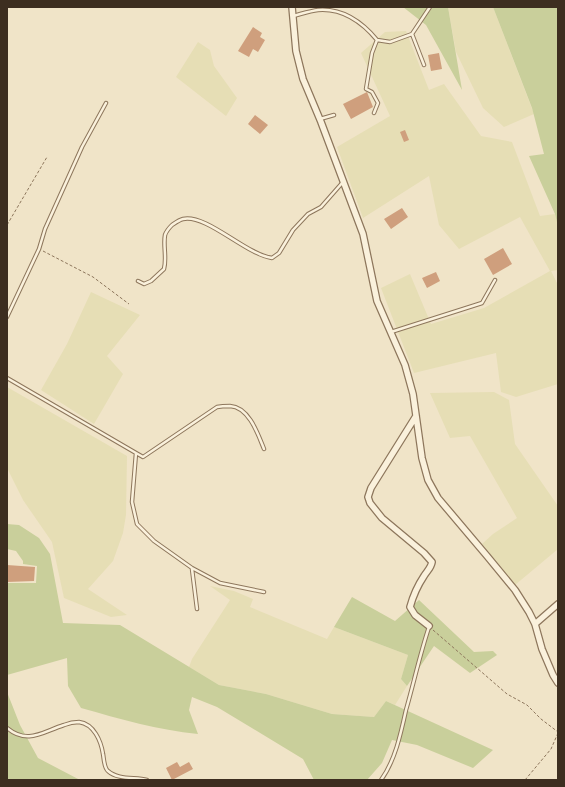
<svg xmlns="http://www.w3.org/2000/svg" width="565" height="787" font-family="Literata,serif">
<style>
.farmland{fill:#e6deb5}
.green{fill:#c9cf9b}
.building{fill:#cf9f7d}
.lines{fill:none;stroke-linecap:round;stroke-linejoin:round}
.service-casing{stroke:#8d765c;stroke-width:4.5}
.minor-casing{stroke:#8d765c;stroke-width:8}
.path{stroke:#8d765c;stroke-width:1;stroke-dasharray:3 2;stroke-linecap:butt}
.service{stroke:#faf1dc;stroke-width:2.5}
.minor{stroke:#faf1dc;stroke-width:5.5}
</style>
<rect width="100%" height="100%" fill="#f0e4c8"/>
<!-- farmland -->
<path class="farmland" d="M448 7H493L534 114 504 127 483 108 456 52Z
M406 31 429 90 444 84 481 136 512 142 540 216 555 214 558 225V270L551 271 558 285V384L516 397 501 392 496 353 414 373 381 288 410 274 431 324 484 308 550 271 520 217 459 249 439 225 429 176 363 218 337 147 390 116 361 53 385 32Z
M198 42 210 50 214 66 237 98 226 116 176 77Z
M91 292 140 315 107 356 123 374 94 424 41 390 67 344Z
M7 387 127 456 126 515 123 533 113 561 88 589 127 615 111 617 64 598 52 542 23 500 7 468Z
M494 392 509 400 515 444 558 506V549L515 585 482 544 493 534 517 518 470 436 450 438 430 393Z
M210 586 234 591 253 599 250 607 327 639 334 627 408 655 401 679 407 686 395 705 386 701 374 717 332 714 266 694 219 685 189 667 192 659 230 600Z"/>
<!-- green -->
<path class="green" d="M403 7H448L462 90 426 25Z
M493 7H558V226L555 214 529 156 544 154 532 108Z
M7 524 19 525 39 538 50 554 63 623 120 625 219 685 266 694 332 714 374 717 386 701 493 750 473 768 417 745 392 740 382 763 367 780H314L303 759 217 707 192 697 189 710 198 734C158 730 120 719 81 708L68 686 67 658 7 675V583H36L37 566 23 564V561L16 551 7 549Z
M352 597 395 621 419 600 474 652 493 651 497 655 470 673 434 646 407 686 401 679 408 655 334 627Z
M7 692 20 725 38 758 80 780H7Z"/>
<!-- building -->
<path class="building" d="M253 27 262 33 260 37 265 40 258 52 253 49 249 57 238 51Z
M439 53 442 69 431 71 428 55Z
M367 92 373 107 351 119 343 104Z
M255 115 268 125 260 134 248 124Z
M405 130 409 140 404 142 400 132Z
M402 208 408 217 391 229 384 219Z
M503 248 512 264 493 275 484 259Z
M436 272 440 281 427 288 422 278Z
M7 565 35 567 34 581 7 582Z
M177 762 180 767 189 762 193 769 172 780 166 768Z"/>
<g class="lines">
<!-- service casing -->
<g class="service-casing">
<path id="service" d="M293 16C301 14 310 11 318 10 343 8 362 22 377 40L372 53 366 89 372 92 378 103 374 113
M412 34 430 7
M377 40 390 42 412 34 424 65
M320 119 334 115
M138 281 144 284 151 281 164 269C167 258 163 246 165 235 166 232 169 228 172 225 175 223 179 220 183 219 207 214 245 254 272 258L279 253 293 230 308 214 321 207 343 182
M7 317 39 249 45 229 82 147 106 103
M391 332 482 303 495 280
M7 378 136 453 132 502 137 524 154 541 192 568 220 583 264 592
M136 453 143 457 217 407C222 406 226 406 230 406 249 407 258 434 264 449
M192 569 197 609
M7 728C28 745 42 732 64 725 69 723 74 722 79 722 94 724 101 741 103 754 104 759 104 768 108 771 118 780 135 777 147 780
M381 780C395 761 401 733 406 710 414 682 420 654 429 627"/>
</g>
<!-- minor casing -->
<g class="minor-casing">
<path id="minor" d="M292 7 296 51 303 79 321 122 363 234 377 301 405 365 413 394 422 458 428 480 438 498 487 556 515 590 529 612 535 624 542 649 553 675 558 683
M416 416 371 488 368 497 370 503 382 518 424 553 432 562C431 568 427 571 424 576 418 585 413 596 410 607L415 615 429 626
M535 624 558 604"/>
</g>
<!-- path -->
<path class="path" d="M7 225 47 157
M43 251 93 277 129 304
M433 630 507 694 527 705 541 719 558 732
M525 780 551 749 558 733"/>
<!-- service -->
<use href="#service" class="service"/>
<!-- minor -->
<use href="#minor" class="minor"/>
</g>
<!-- border -->
<rect width="565" height="787" fill="none" stroke="#3d2e20" stroke-width="16"/>
</svg>
